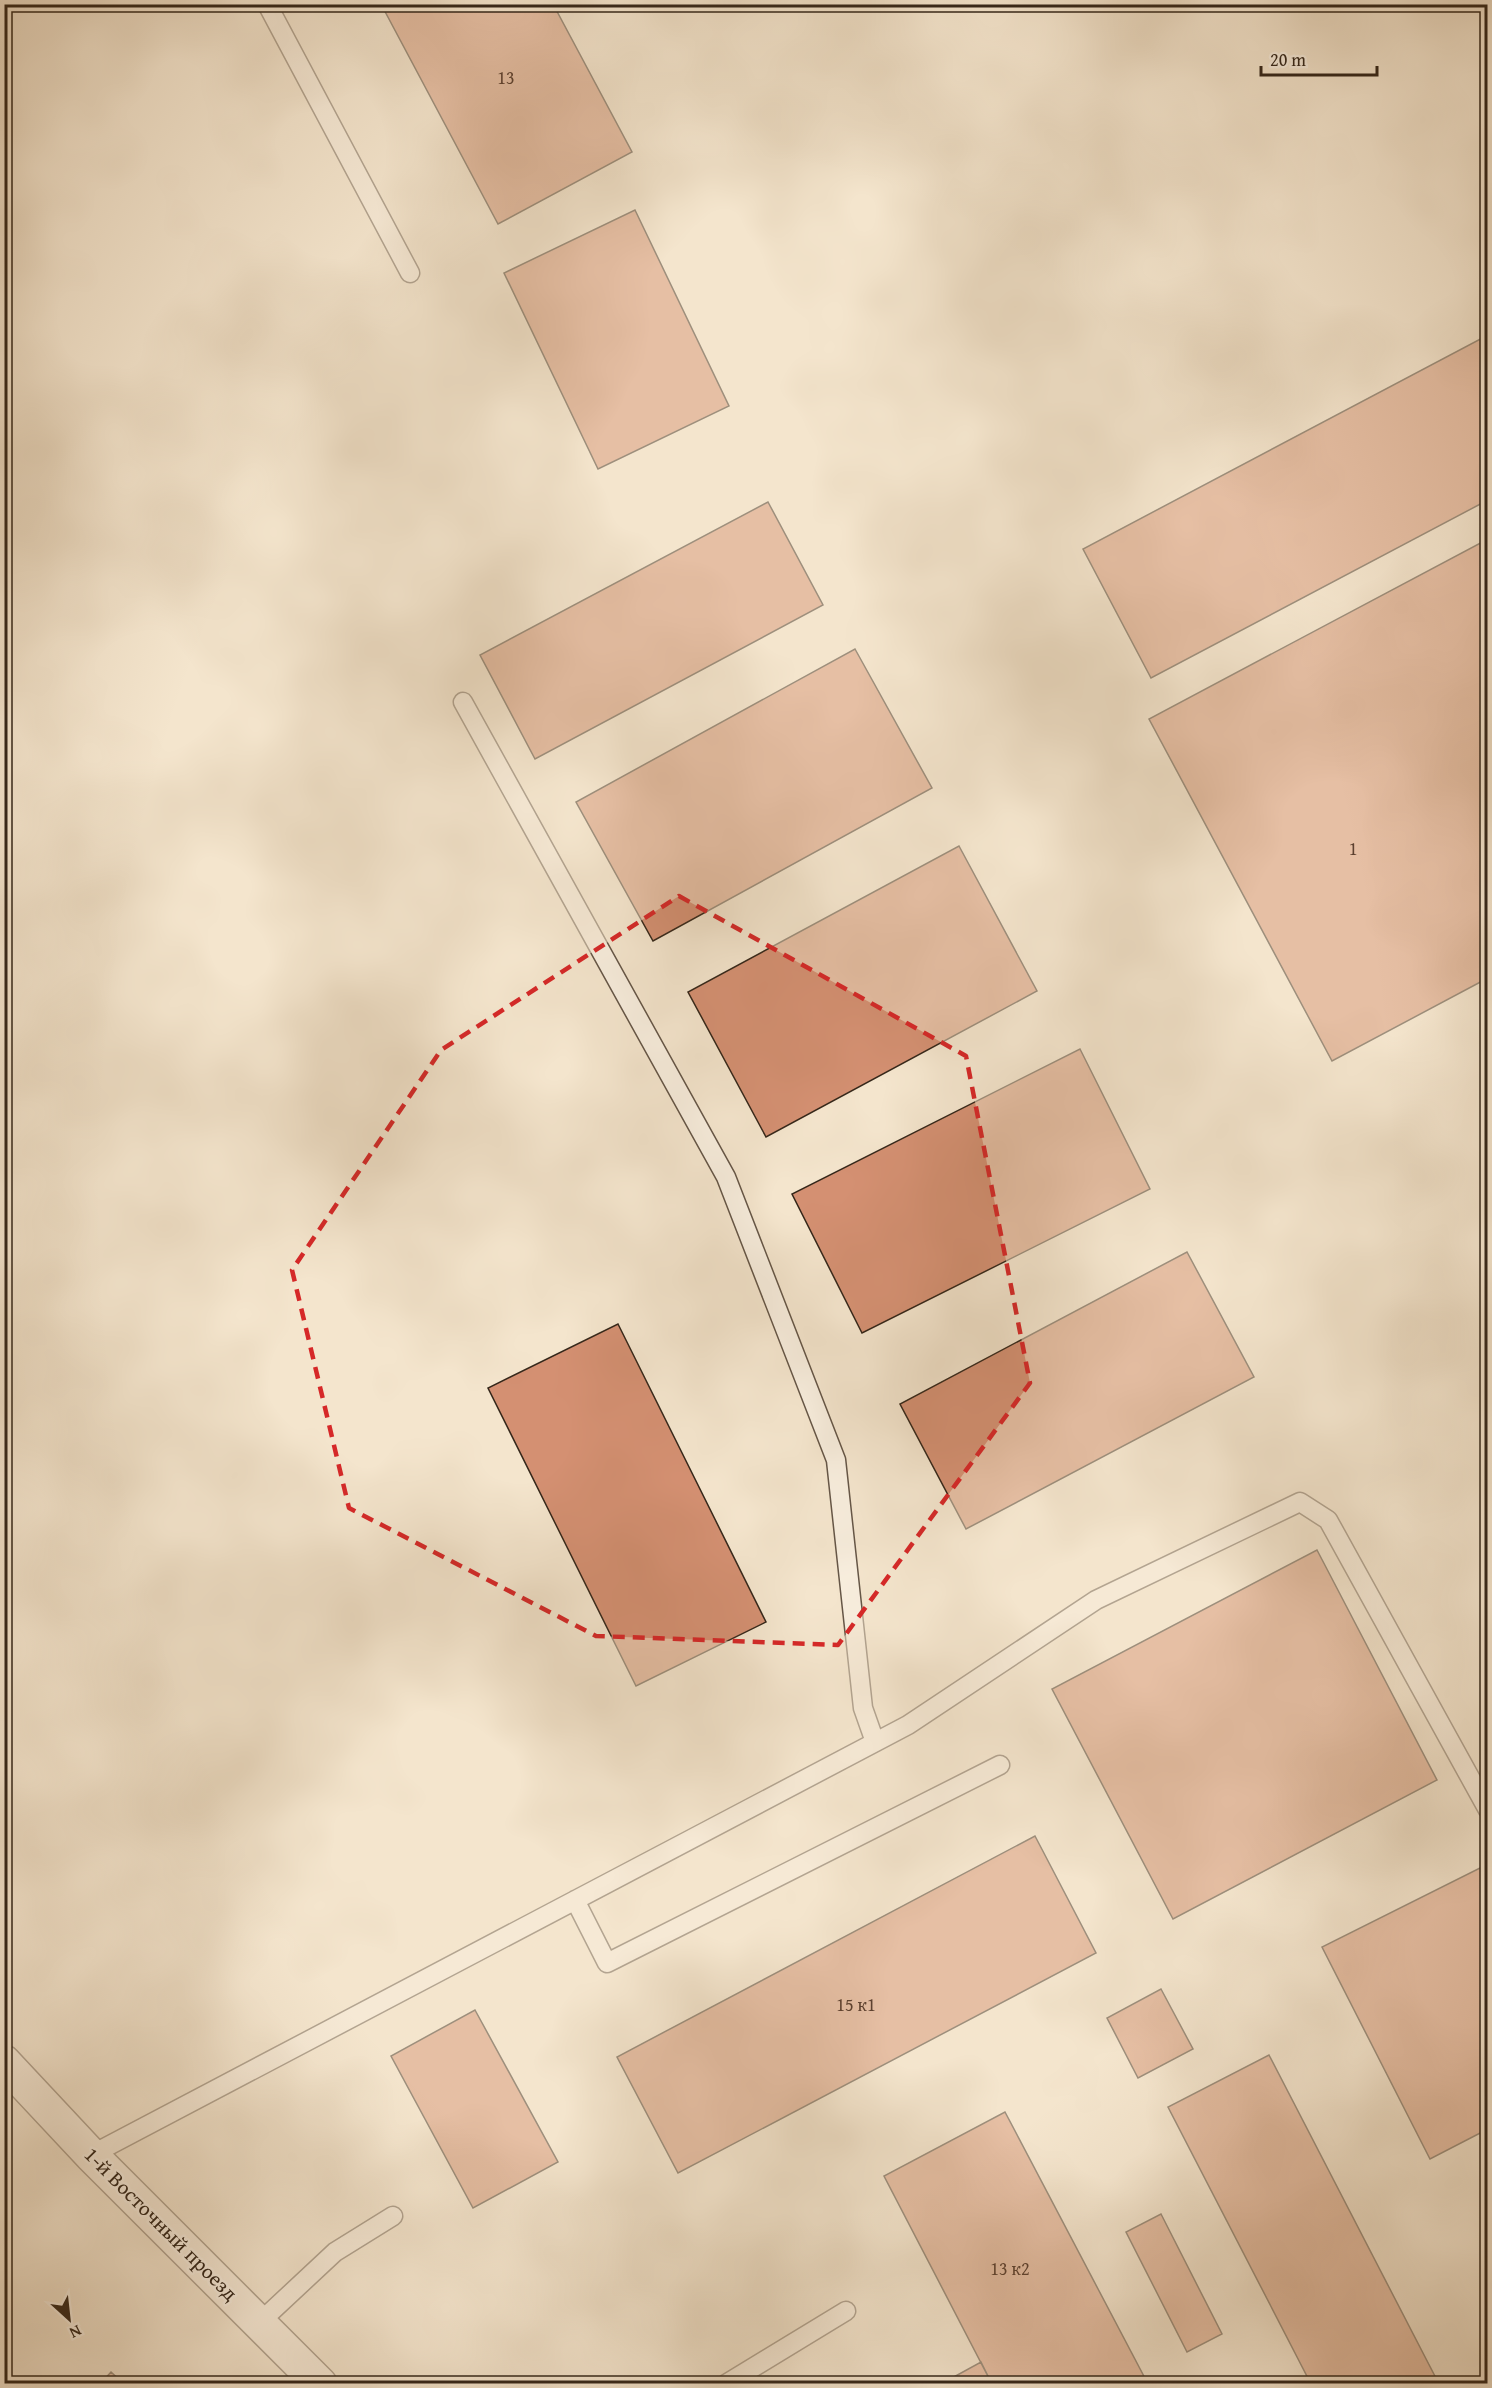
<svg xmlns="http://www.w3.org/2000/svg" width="1492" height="2388" font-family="'Gentium Book Plus',serif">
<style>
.building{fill:#d49072;stroke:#35271a;stroke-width:1.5}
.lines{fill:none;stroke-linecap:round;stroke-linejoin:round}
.lane-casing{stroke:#655647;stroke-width:21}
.street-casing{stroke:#655647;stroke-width:36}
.lane{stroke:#f8eede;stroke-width:18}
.street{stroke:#f8eede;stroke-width:33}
.marked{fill:none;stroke:#d62828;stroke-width:4.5;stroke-dasharray:12 8;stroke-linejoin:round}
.labels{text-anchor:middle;stroke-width:5;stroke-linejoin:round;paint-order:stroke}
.number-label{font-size:18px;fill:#5d4130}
.street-label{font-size:21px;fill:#35271a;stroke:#f8eede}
</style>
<rect width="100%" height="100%" fill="#f4e5cd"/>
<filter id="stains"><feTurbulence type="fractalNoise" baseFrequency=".00333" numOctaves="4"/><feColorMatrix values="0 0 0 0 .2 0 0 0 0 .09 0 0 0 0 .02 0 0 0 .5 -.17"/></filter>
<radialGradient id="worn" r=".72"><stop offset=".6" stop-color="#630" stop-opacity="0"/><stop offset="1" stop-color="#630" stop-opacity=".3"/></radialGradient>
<!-- building -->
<path class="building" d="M381 4H553L632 152 498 224Z
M635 210 729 406 598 469 504 273Z
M1488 335V500L1151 678 1083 549Z
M768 502 823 605 535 759 480 655Z
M1488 539V978L1332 1061 1149 719Z
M855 649 932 788 653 941 576 802Z
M959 846 1037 991 766 1137 688 992Z
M1080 1049 1150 1189 862 1333 792 1194Z
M1187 1252 1254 1377 966 1529 900 1404Z
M618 1324 766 1622 636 1686 488 1388Z
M1317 1550 1437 1780 1173 1919 1052 1689Z
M1035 1836 1096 1953 678 2173 617 2057Z
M1488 1864V2129L1430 2159 1322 1947Z
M1161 1989 1193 2049 1138 2078 1107 2018Z
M475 2010 558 2162 473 2208 391 2056Z
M1269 2055 1439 2384H1311L1168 2107Z
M1005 2112 1148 2384H992L884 2176Z
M1161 2214 1222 2334 1187 2352 1126 2232Z
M981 2362 992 2384H941Z
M111 2372 124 2384H100Z"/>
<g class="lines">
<!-- lane casing -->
<g class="lane-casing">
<path id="lane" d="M267 4 410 273
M463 702 726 1177 836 1460 863 1708 875 1742
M575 1900 607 1963 1000 1765
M91 2155 908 1725 1096 1600 1300 1502 1328 1520 1488 1810
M259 2323 335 2252 393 2216
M726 2384 846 2311"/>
</g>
<!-- street casing -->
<g class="street-casing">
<path id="street" d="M4 2062 91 2155 320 2384"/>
</g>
<!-- lane -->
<use href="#lane" class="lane"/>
<!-- street -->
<use href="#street" class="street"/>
</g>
<!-- marked area -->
<path d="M0 0H1492V2388H0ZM679 896 966 1056 1030 1383 838 1645 596 1636 349 1508 292 1270 441 1050Z" fill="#f4e5cd" fill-opacity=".55" fill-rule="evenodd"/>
<path class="marked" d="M679 896 966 1056 1030 1383 838 1645 596 1636 349 1508 292 1270 441 1050Z"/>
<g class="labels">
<!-- number labels -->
<g class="number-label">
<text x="506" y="84">13</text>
<text x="1353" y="855">1</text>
<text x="856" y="2011">15 к1</text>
<text x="1010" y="2275">13 к2</text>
</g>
<!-- street labels -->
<g class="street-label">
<text transform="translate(161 2224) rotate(45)" y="7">1-й Восточный проезд</text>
</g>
</g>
<!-- margin -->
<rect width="1492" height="2388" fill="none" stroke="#f4e5cd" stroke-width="24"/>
<rect x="6" y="6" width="1480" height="2376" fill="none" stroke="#35271a" stroke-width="3"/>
<rect x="12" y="12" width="1468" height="2364" fill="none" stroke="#35271a" stroke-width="1.5"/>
<!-- north arrow -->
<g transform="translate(69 2319) rotate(153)" stroke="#f8eede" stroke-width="4.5" paint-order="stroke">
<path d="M0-4.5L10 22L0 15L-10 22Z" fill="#35271a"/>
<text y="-9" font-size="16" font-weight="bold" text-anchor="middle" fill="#35271a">N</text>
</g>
<!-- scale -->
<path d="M1261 66v9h116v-9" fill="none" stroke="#35271a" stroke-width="3"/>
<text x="1270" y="66" font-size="18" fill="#35271a" stroke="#f8eede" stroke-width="4.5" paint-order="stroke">20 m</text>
<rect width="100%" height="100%" filter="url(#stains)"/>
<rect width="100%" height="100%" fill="url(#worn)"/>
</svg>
